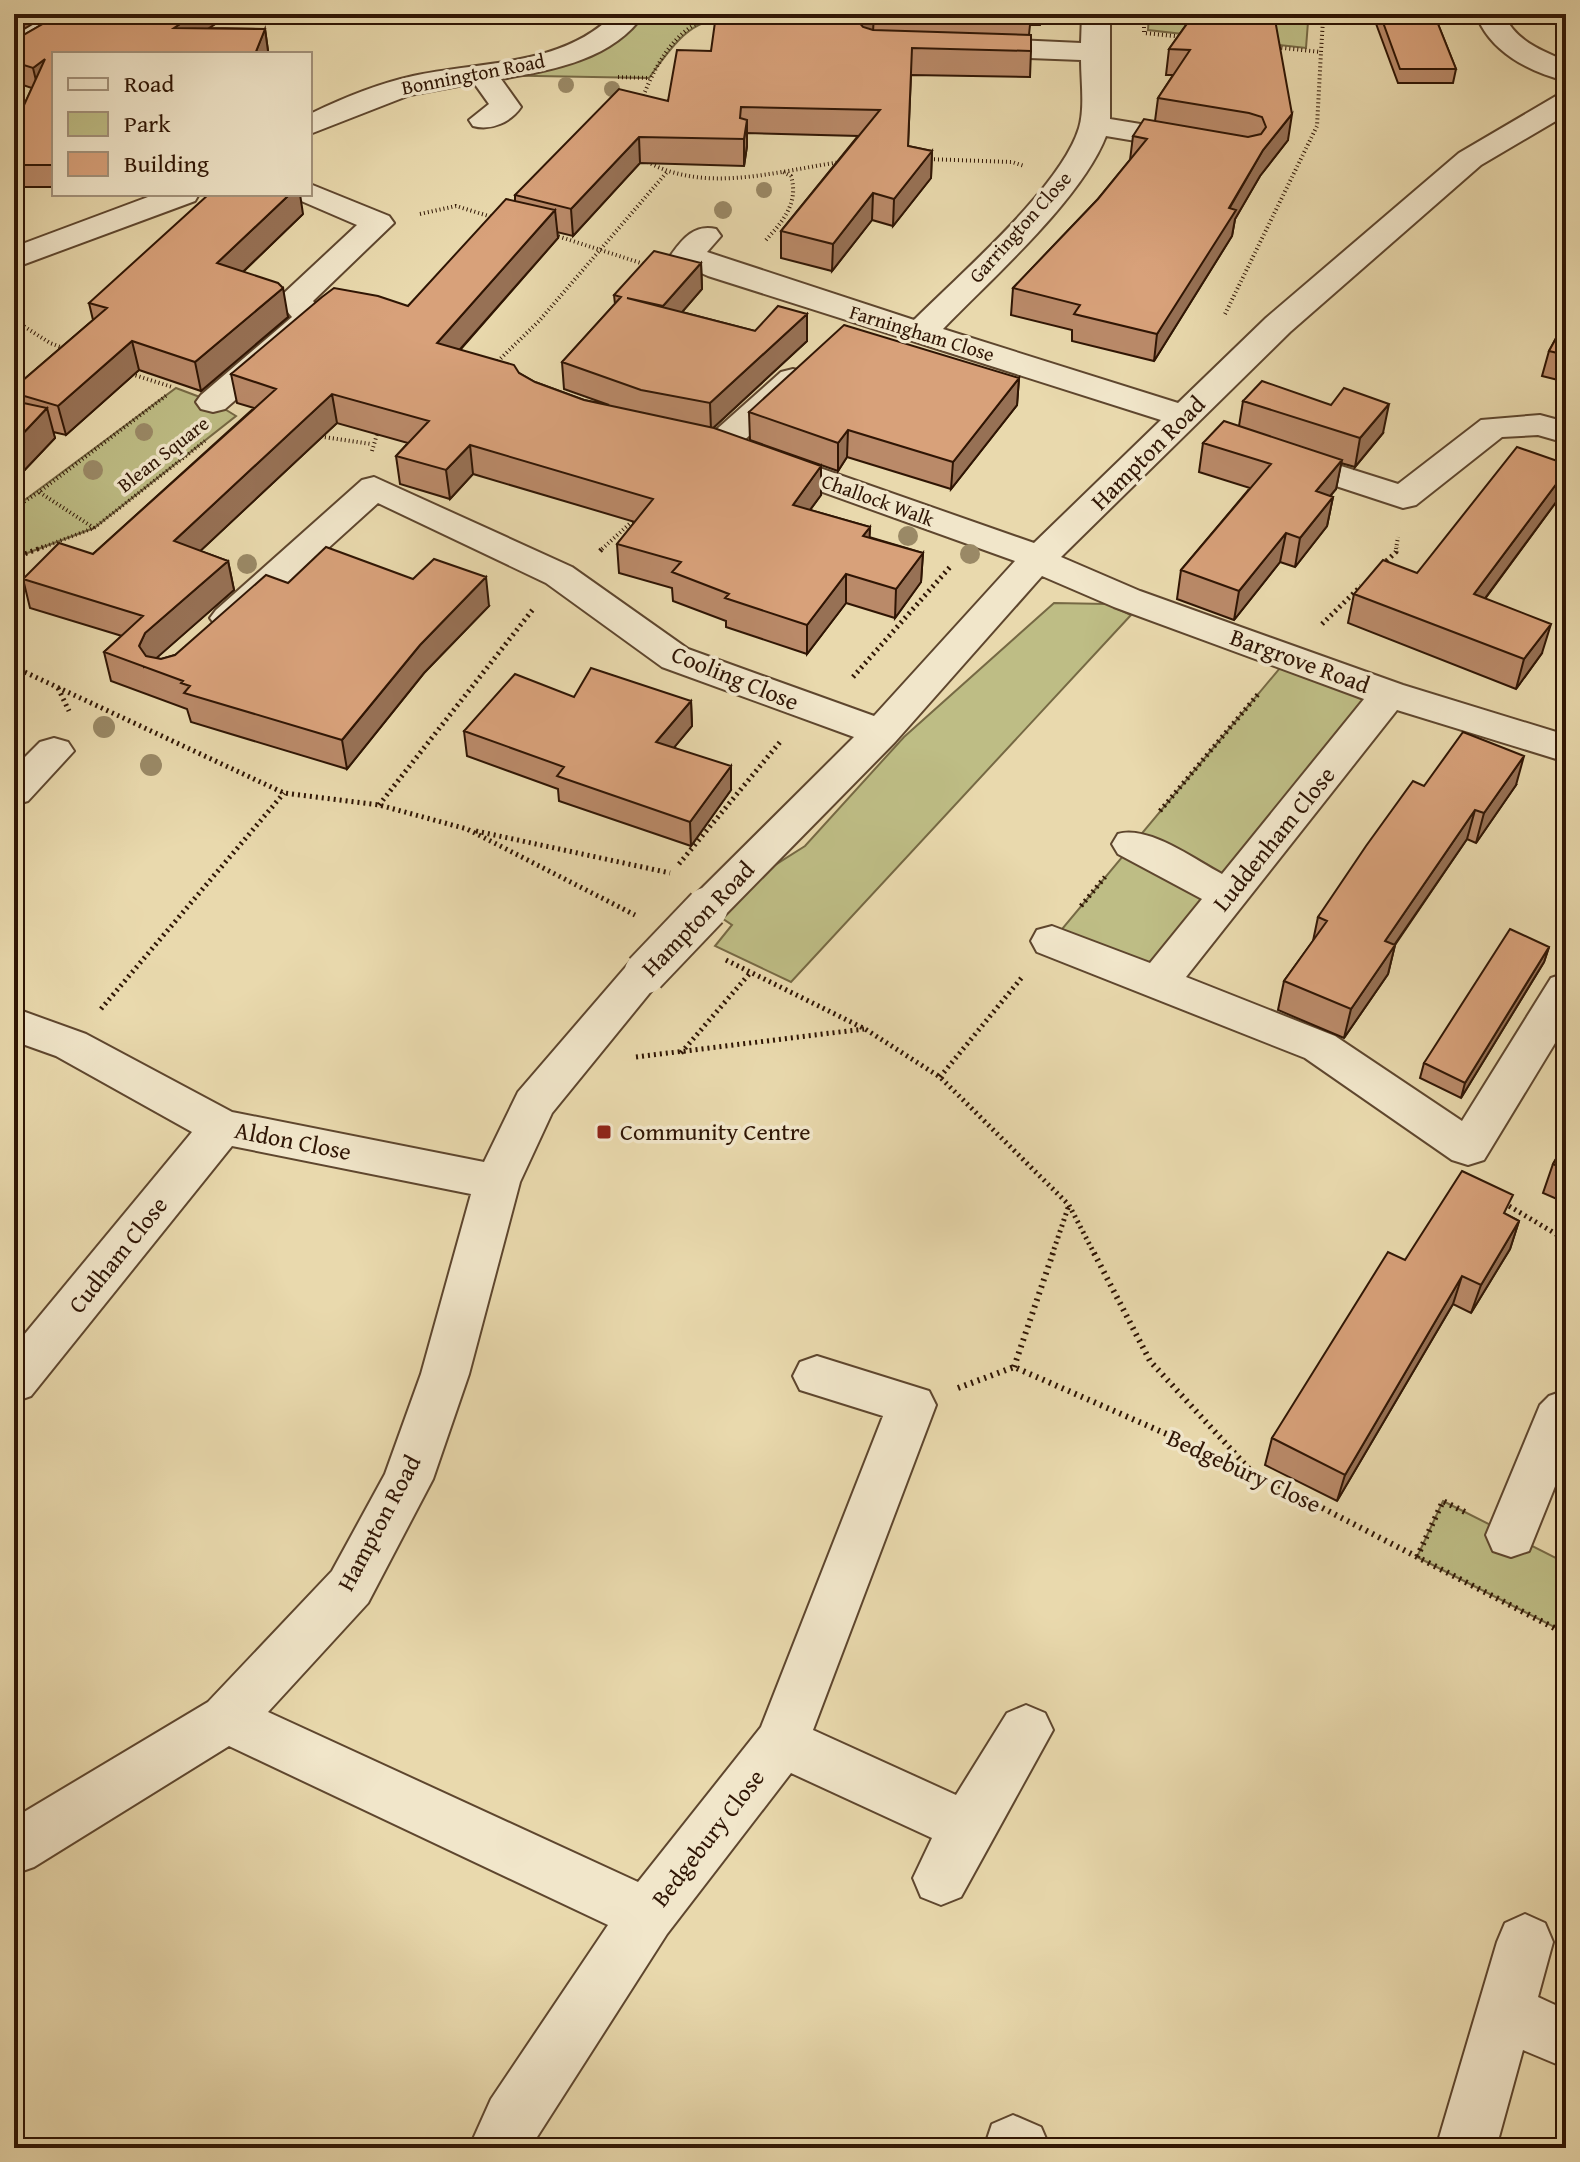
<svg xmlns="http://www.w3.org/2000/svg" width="1580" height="2162" font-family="'Gentium Book Plus',serif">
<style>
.green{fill:#bebd85;stroke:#766944;stroke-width:2}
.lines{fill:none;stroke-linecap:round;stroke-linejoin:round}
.minor-casing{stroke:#5e462e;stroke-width:4}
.path-far2{stroke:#2f1504;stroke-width:4;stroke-dasharray:1 3;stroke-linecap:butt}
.path-far1{stroke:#2f1504;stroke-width:5;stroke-dasharray:2 4;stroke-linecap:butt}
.path{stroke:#2f1504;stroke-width:6;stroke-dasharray:2 5;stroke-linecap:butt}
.minor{fill:#f1e6ca;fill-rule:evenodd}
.minor-bridge-casing{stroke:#5e462e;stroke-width:45;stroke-linecap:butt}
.minor-bridge{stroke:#f1e6ca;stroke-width:41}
.tree{fill:#9a8966}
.wall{fill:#ba8a69;stroke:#2f1504;stroke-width:2}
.shaded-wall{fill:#977155;stroke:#2f1504;stroke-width:2}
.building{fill:#d8a17a;stroke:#2f1504;stroke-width:2}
.poi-dot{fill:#8f2418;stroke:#f1e6ca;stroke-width:3}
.labels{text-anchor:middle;stroke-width:7;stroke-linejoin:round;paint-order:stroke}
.far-street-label{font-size:20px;fill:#2f1504;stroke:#f1e6ca}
.street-label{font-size:24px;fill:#2f1504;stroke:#f1e6ca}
.poi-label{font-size:24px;fill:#2f1504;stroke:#f1e6ca;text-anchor:start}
</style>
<rect width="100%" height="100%" fill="#e9d9ad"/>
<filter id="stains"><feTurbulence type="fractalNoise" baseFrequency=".0025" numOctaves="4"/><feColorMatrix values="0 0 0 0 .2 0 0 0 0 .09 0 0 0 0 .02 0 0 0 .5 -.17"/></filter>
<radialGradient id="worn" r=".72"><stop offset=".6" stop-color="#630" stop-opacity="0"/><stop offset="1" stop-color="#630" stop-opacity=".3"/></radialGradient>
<!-- green -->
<path class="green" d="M630 14H774C758 20 741 18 724 19 688 19 669 51 649 78L483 75 537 63Z
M1149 15 1308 22 1306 48 1148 30Z
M176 388 213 402 236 416 94 528 14 558V508Z
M1054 603 1107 604 1131 615 791 982 715 946 732 925 707 908 805 846 904 737Z
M1290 656 1389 694 1158 982 1052 941Z
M1443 1501 1566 1563 1564 1632 1417 1557Z"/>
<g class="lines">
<!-- minor casing -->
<g class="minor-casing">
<path id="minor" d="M14 14 52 27 56 33 52 39 42 42 14 31Z
M614 14H644C612 60 553 70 501 79L521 107C511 122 491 131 473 126L469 120 489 104 474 83 410 95 310 134V114C343 98 377 84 413 76 481 61 562 67 614 14Z
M1082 14H1110V119L1195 133 1206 136 1210 142 1206 148 1195 151 1106 136C1081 200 992 278 943 329L1178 403 1266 318 1459 153 1556 96 1566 93V115L1481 165 1290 332 1061 557 1140 591 1403 685 1566 735V762L1397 710 1186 977 1335 1036 1462 1121 1551 978 1566 973V1025L1484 1160 1468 1165 1452 1160 1305 1058 1037 952 1031 941 1037 930 1052 926 1150 963 1202 899 1118 854 1112 844 1118 834C1148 825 1194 859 1222 874L1364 699 1114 607 1042 576 895 742 722 918 707 923 692 918 686 908 692 898 854 737 662 667 546 583 378 503 242 626 229 630 216 626 210 618 216 610 362 480 374 477 572 567 688 649 874 716 1015 561 753 467 748 460 753 453 765 450 777 453 1034 543 1161 420 708 276 676 262 671 255C683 238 695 224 716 229L721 236 707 252 914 320C960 274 1061 187 1079 128 1085 108 1081 81 1081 60L972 56 962 53 958 47 962 41 972 38 1081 43Z
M1476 14H1504C1514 40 1542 51 1566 61V81C1529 72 1489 51 1476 14Z
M310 184 389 216 394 223 313 301 327 317 323 324 225 409 213 412 201 409 196 402 201 395 292 317 278 301 283 294 357 225 299 200 295 194H310Z
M156 194H199L195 201 14 268V247Z
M793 369 805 372 810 379 805 386 732 451 720 454 708 451 703 444 708 437 781 372Z
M1540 415 1566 422V443L1538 435 1502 437 1416 505 1403 508 1272 465 1267 458 1272 451 1284 448 1398 484 1481 420Z
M54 738 68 742 74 751 28 801 14 805V768L40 742Z
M645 958 660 962 666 973 552 1113 520 1182 469 1374 433 1479 368 1603 268 1712 638 1882 761 1727 883 1416 800 1390 793 1376 800 1362 817 1356 929 1391 936 1405 813 1730 956 1795 1007 1713 1026 1705 1045 1713 1053 1730 961 1897 941 1905 921 1897 913 1878 932 1838 791 1773 667 1934 530 2148H469L491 2099 608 1925 229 1746 34 1867 14 1874V1818L208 1702 332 1571 385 1474 421 1374 471 1194 232 1146 31 1396 14 1402V1347L192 1132 56 1056 14 1041V1008L86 1034 232 1112 484 1162 518 1092 630 962Z
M1566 1390V1459L1529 1551 1511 1557 1493 1551 1486 1535 1540 1405 1549 1396Z
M1525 1914 1545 1923 1553 1942 1538 1997 1566 2010V2068L1523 2050 1496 2148H1436L1497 1942 1505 1923Z
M1013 2115 1041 2127 1050 2148H984L992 2124Z"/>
</g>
<!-- path-far2 -->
<path class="path-far2" d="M1167 14 1184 15
M1270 18 1323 20 1321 52 1273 47
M1144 27V33L1184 37
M618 77 649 78
M642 99C653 71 671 35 700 22 712 17 726 19 739 19
M926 159 1012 162 1024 166
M644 160C704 195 776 171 841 162
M420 214 456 206 495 218
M551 234 644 264
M766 240C783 221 799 203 791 176L783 172
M1225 314 1317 126 1321 52
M14 320 50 343 66 349
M495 364 539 321 667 172
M128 373 172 387
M317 436 371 444
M372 451 378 431
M14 508 39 492
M94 528 39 492 167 395
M38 549 94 528 205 441
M602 549 637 517
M1396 549 1398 537"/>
<!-- path-far1 -->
<path class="path-far1" d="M600 551 604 547
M14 558 43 547
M1382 565 1396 552 1397 547
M1322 624 1361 586
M14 667 284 793 379 805 467 829 635 915
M853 677 950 567
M58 688 69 711
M379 805 534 608
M1160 811 1259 693
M476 831 670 873
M679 864 780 742
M1081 906 1105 877
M726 960 865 1029 940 1077 1069 1205 1095 1255
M101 1009 284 793
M681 1053 750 973
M636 1057 864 1029
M940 1077 1023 976
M1504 1203 1566 1240
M1052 1255 1069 1205"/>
<!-- path -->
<path class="path" d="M1094 1253 1150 1361 1251 1471
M1014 1367 1053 1253
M958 1388 1014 1367 1251 1471 1566 1634
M1417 1557 1443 1501 1465 1512"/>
<!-- minor -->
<use href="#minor" class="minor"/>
<!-- minor-bridge casing -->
<g class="minor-bridge-casing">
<path id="minor-bridge" d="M645 973 707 908"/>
</g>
<!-- minor-bridge -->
<use href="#minor-bridge" class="minor-bridge"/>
</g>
<!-- trees -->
<g class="tree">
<circle cx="566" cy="85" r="8"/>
<circle cx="612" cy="89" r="8"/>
<circle cx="764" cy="190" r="8"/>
<circle cx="723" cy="210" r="9"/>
<circle cx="144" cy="432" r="9"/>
<circle cx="93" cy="470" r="10"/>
<circle cx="908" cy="536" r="10"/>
<circle cx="970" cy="554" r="10"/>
<circle cx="247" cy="564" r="10"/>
<circle cx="104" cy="727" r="11"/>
<circle cx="151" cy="765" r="11"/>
</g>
<!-- wall -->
<path class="wall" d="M60 14H230L209 28 265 29 268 51 267 54H54V187H14V127L32 88 14 82V38L20 37Z
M478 14H534V19L478 18Z
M734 14H1041L1040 25H1030L1029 35 1031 51 1030 77 911 75 908 146 932 151 931 178 893 226 872 220 832 271 781 258V231L858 136 747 133V146L744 166 640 163 573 236 557 232 558 238 460 350 519 373 535 382 584 400 609 405 564 389 562 362 615 304 614 295 701 263 702 289 682 312 755 331 807 314V341L713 428 821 495 810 510 870 527 869 537 923 553 921 582 895 618 846 603 807 654 726 627V621L673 601 672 588 619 573 617 544 635 522 473 474 450 499 400 484 396 456 408 443 337 423 200 551 228 561 234 590 156 658 161 659 175 655 288 583 413 579 489 606 424 673 347 769 191 722 187 709 111 681 104 652 122 636 30 608 23 579 93 554 254 408 237 403 231 374 408 306 515 201V195L668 101 711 51 734 23Z
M1177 14H1274L1288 140 1260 176 1235 219 1232 236 1154 361 1072 341V330L1011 315 1013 288 1098 199 1130 160 1133 136 1155 121 1158 98 1173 75H1166L1169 49 1188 22Z
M1376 14H1434L1456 69 1453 83H1398L1375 21Z
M303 214 243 272 288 317 201 391 139 370 66 435 53 432 55 438 17 478 14 477V388L93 320 89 303Z
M1566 320V382L1542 376 1549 351Z
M1019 378 1017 405 951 489 847 457 838 471 750 440 749 412Z
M1243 401 1383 433 1355 467 1341 463 1336 489 1330 496 1333 497 1327 526 1295 567 1280 562 1234 620 1177 599 1181 570 1250 488 1199 472 1203 443 1239 426Z
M1566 464V481L1562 494 1485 599 1542 653 1516 689 1348 623 1354 594 1417 573Z
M574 697 691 701 692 726 674 747 731 790 691 846 559 801 558 789 467 756 464 731Z
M1516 785 1476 843 1467 839 1395 945 1388 974 1344 1038 1278 1010 1284 981 1313 941 1318 917 1424 786Z
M1549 947 1544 962 1461 1098 1420 1078 1424 1063Z
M1566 1142V1203L1543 1193 1553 1164Z
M1507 1215 1519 1221 1510 1249 1471 1313 1453 1304 1337 1501 1265 1465 1272 1438 1405 1260Z"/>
<!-- shaded-wall -->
<path class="shaded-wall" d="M14 14H49L14 35Z
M195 14H230L178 49 174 28Z
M859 14H874L873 32 860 36 857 20Z
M265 29 268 51 267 54H255Z
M45 59 38 89 33 68Z
M1292 114 1288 140 1260 176 1235 219 1232 236 1154 361 1157 334 1263 150Z
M747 120V146L744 166V139Z
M639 137 640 163 573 236 571 209Z
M932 151 931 178 893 226 894 199Z
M873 193 872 220 832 271 833 244Z
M290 194H300L303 214 222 292 217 263Z
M555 210 558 238 440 372 437 343Z
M701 263 702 289 664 333 663 306Z
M283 288 288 317 201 391 195 362Z
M807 314V341L711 430 710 403Z
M132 341 139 370 66 435 58 406Z
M1019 378 1017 405 951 489 953 462Z
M332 394 337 423 180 570 174 541Z
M1389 404 1383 433 1355 467 1360 438Z
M47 408 55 438 17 478 14 468V443Z
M848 430 847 457 838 471V443Z
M470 445 473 474 450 499 446 470Z
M1342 460 1336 489 1310 520 1316 491Z
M821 466V495L793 533V505Z
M1566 471V481L1562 494 1466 624 1474 594Z
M1333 497 1327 526 1295 567 1300 538Z
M870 527 869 556 863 536Z
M1286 533 1280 562 1234 620 1239 591Z
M923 553 921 582 895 618 896 589Z
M228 561 234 590 152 662 144 667 139 646 145 633Z
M846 574V603L807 654V625Z
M486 577 489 606 424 673 347 769 342 740 420 645Z
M1551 624 1542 653 1516 689 1524 659Z
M691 701 692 726 658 767 656 742Z
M1524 756 1516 785 1476 843 1484 813Z
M731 766V790L691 846 690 822Z
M1475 810 1467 839 1377 970 1385 941Z
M1395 945 1388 974 1344 1038 1351 1009Z
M1549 947 1544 962 1461 1098 1465 1083Z
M1519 1221 1510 1249 1471 1313 1481 1285Z
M1462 1276 1453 1304 1337 1501 1345 1475Z"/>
<!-- building -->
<path class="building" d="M60 14H195L174 28 265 29 255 54H54V165H14V127L45 59 33 68 14 62V38L20 37Z
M734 14H859L857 20 863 27 873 30 1031 35V51L912 48 908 146 932 151 894 199 873 193 833 244 781 231 880 110 741 107 740 118 747 120 744 139 639 137 571 209 515 195 619 89 668 101 677 50 711 51 715 22 734 23Z
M1194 14H1274L1292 114 1263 150 1229 208 1236 210 1157 334 1074 314 1080 305 1013 288 1098 199 1147 139 1133 136 1144 119 1248 137 1261 134 1266 127 1262 117 1249 113 1158 98 1190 50 1169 49Z
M1380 14H1434L1456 69H1400Z
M209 194H290L217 263 278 283 283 288 195 362 132 341 58 406 14 393V388L107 308 89 303Z
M506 199 555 210 437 343 514 365 519 373 535 382 584 400 714 428 821 466 793 505 870 527 863 536 923 553 896 589 846 574 807 625 725 598 729 594 672 572 681 562 617 544 653 499 470 445 446 470 396 456 429 421 332 394 174 541 228 561 145 633 139 646 146 656 161 659 175 655 266 575 288 583 326 547 413 579 434 559 486 577 420 645 342 740 184 693 190 686 181 683 183 681 104 652 143 616 23 579 59 543 93 554 276 389 231 374 322 297 334 288 378 296 408 306Z
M654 251 701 263 663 306 627 298 755 331 778 306 807 314 710 403 641 390 562 362 621 297 614 295Z
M1566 320V355L1549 351Z
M844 325 1019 378 953 462 848 430 838 443 749 412Z
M1262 381 1331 405 1344 388 1389 404 1360 438 1243 401Z
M14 401 47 408 14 443Z
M1224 421 1342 460 1316 491 1333 497 1300 538 1286 533 1239 591 1181 570 1271 464 1203 443Z
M1517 447 1566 464V471L1474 594 1551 624 1524 659 1354 594 1383 560 1417 573Z
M591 668 691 701 656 742 731 766 690 822 557 776 564 767 464 731 515 674 574 697Z
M1463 732 1524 756 1484 813 1475 810 1385 941 1395 945 1351 1009 1284 981 1327 921 1318 917 1366 846 1413 781 1424 786Z
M1510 929 1549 947 1465 1083 1424 1063Z
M1566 1142V1170L1553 1164Z
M1462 1171 1513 1195 1504 1213 1519 1221 1481 1285 1462 1276 1345 1475 1272 1438 1388 1252 1405 1260Z"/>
<!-- markers -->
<rect class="poi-dot" x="596" y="1124" width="16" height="16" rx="4"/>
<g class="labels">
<!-- far-street labels -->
<g class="far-street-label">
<text transform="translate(473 74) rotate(-11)" y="7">Bonnington Road</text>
<text transform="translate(1020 227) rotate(-48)" y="7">Garrington Close</text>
<text transform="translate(922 333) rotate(17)" y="7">Farningham Close</text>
<text transform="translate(163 454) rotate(-38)" y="7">Blean Square</text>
<text transform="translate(878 500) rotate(20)" y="7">Challock Walk</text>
</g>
<!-- street labels -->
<g class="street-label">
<text transform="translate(1148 453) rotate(-45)" y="8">Hampton Road</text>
<text transform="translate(1300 661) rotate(20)" y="8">Bargrove Road</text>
<text transform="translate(735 678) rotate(22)" y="8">Cooling Close</text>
<text transform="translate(1274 839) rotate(-51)" y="8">Luddenham Close</text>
<text transform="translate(698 919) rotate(-46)" y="8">Hampton Road</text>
<text transform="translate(293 1141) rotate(11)" y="8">Aldon Close</text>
<text transform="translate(118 1255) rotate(-51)" y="8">Cudham Close</text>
<text transform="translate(1244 1471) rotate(25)" y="8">Bedgebury Close</text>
<text transform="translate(379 1523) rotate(-62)" y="8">Hampton Road</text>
<text transform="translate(708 1838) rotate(-52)" y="8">Bedgebury Close</text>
</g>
<!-- poi labels -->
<g class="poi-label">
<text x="620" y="1140">Community Centre</text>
</g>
</g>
<!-- margin -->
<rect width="1580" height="2162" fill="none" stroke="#e9d9ad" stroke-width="48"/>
<rect x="16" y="16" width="1548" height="2130" fill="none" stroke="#2f1504" stroke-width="4"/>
<rect x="24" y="24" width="1532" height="2114" fill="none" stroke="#2f1504" stroke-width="2"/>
<!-- legend -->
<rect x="52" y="52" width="260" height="144" fill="#f1e6ca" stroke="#a3927b" stroke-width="2"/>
<rect x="68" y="78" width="40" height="12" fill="#f1e6ca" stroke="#a3927b" stroke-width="2"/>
<text x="124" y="92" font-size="24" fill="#2f1504">Road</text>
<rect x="68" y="112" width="40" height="24" fill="#bebd85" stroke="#a3927b" stroke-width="2"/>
<text x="124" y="132" font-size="24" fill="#2f1504">Park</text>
<rect x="68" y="152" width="40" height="24" fill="#d8a17a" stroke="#a3927b" stroke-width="2"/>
<text x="124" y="172" font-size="24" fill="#2f1504">Building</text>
<rect width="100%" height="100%" filter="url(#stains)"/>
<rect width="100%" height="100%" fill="url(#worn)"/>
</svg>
